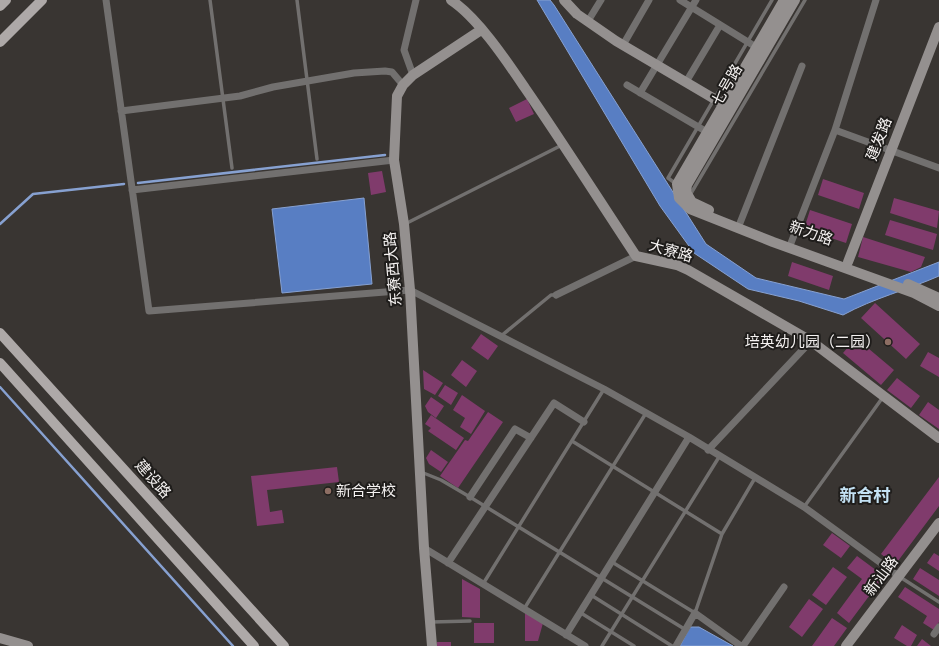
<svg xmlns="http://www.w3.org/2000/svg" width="939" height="646" font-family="Signika,'Noto Sans SC',sans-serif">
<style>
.water{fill:#587ec3;stroke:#87a1d1}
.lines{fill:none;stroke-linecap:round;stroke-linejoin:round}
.stream{stroke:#87a1d1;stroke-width:2.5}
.building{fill:#803b6c}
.lane{stroke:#72706f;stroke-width:3.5}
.street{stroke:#72706f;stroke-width:7}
.secondary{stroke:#94908f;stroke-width:10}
.primary{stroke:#aea9a8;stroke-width:10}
.education-dot{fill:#8d6e63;stroke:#1f1d1b;stroke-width:1.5}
.labels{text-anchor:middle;stroke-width:4;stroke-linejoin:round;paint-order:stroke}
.street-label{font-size:15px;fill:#f5f2f1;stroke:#1f1d1b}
.poi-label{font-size:15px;fill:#f5f2f1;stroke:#1f1d1b;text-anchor:end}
.quarter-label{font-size:17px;font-weight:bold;fill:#c4e2f4;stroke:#1f1d1b}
</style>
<rect width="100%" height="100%" fill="#393532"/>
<!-- water -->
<path class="water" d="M537 0H550L554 5 706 244 756 278 844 299 939 262V276C907 290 874 298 843 315L799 301 748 289 694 253 660 206Z
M364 198 372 284 282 293 272 209Z
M690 627H699L733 646H680Z"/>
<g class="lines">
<!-- stream -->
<path class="stream" d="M138 183 385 155
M0 224 33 194 124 184
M0 387 233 646"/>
</g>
<!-- building -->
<path class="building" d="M527 99 534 114 516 122 509 108Z
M382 171 386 192 371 195 368 173Z
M823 179 864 193 859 209 818 195Z
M894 198 939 211 937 228 890 213Z
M810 210 852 224 846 243 804 229Z
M890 220 937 234 933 250 885 235Z
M863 237 925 257 921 267 911 272 858 257Z
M792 262 833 276 829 290 788 276Z
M875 303 920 344 906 359 861 318Z
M481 334 498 346 488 360 471 348Z
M856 338 894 370 881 385 843 353Z
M928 352 939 358V377L920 366Z
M462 360 477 371 466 387 451 375Z
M423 370 443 383 435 395 424 389Z
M897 378 920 396 911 408 887 390Z
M445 385 458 393 451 405 438 396Z
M462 395 485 411 471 434 460 427 465 418 453 410Z
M431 397 444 406 436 418 428 412 425 406Z
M928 402 939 410V429L919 415Z
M488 412 503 422 458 488 440 476 465 440 468 441Z
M431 415 464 438 456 450 428 431 431 428 425 424Z
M431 450 448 462 441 472 429 464 426 458Z
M337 467 339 482 267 490 270 512 282 510 284 523 257 526 251 476Z
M939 477V506L895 565 881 554Z
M832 533 850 546 841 558 823 545Z
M934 553 939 556V571L927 563Z
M857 556 884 576 849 623 837 613 862 579 847 568Z
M833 567 847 577 826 605 812 595Z
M920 568 939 580V596L913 579Z
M462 579 480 589V618L462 617Z
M905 587 939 609V622L934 630 923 623 927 616 898 597Z
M809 599 823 609 802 637 789 627Z
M525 612 543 623 538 641H525Z
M832 618 847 628 834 646H812Z
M474 623H494V643H474Z
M902 625 917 635 911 646H907L894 638Z
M922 639 931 646H917Z
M437 642H451V646H437Z"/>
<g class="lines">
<!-- lane -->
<path class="lane" d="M210 0 232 168
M297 0 317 159
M675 183 668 178 772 0
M690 195 805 0
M405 224 562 145
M501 336 551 295H556
M572 441 722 534
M421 472 441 480 470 497 686 630
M804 507 883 397
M612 562 695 613 722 534 755 478
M900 577 939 602
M483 584 604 389
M591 595 672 646
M524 609 646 413
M581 613 634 646
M432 622 470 621
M602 646 719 457"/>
<!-- street -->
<path class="street" d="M106 0 149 311 410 290 604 389 689 437 566 635
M680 0 756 47
M588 21 601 0
M623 45 649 0
M413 75 404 50 416 0
M686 82 720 25
M627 85 707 132
M640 93 696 0
M121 111 240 96 273 87 354 73 385 71 392 72 403 85
M835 130 939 168
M132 190 394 160
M740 223 802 66
M791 243 835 130 876 0
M556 295 636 256
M689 437 804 507 900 577
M708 450 811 341
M470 497 515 429 531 438
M424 548 585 646
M448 563 554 403 584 422
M934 634 939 627
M676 646 695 613 741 646
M743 646 784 587"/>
<!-- secondary -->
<path class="secondary" d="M451 0C478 18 506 60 525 88 563 143 599 200 636 256L677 265 688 270 811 341 939 438
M564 0 577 14 616 41 723 104
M784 0 677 184 679 198 690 209 773 242 914 293 939 306
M709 210 692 202 686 192 687 185 795 0
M848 262 939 27
M908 284 939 298
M0 638 28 646
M432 646 424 548 410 290 404 224 394 160 397 96 403 85 413 75 481 30
M846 646 939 523"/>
<!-- primary -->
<path class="primary" d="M0 6 6 0
M0 42 42 0
M0 333 284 646
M0 363 254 646"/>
</g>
<!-- markers -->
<g class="education-dot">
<circle cx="888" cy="342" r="4"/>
<circle cx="328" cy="491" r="4"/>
</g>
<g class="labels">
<!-- street labels -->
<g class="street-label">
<text transform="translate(727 85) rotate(-60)" y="5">七号路</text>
<text transform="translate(879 139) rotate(-69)" y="5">建发路</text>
<text transform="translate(811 233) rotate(19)" y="5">新力路</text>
<text transform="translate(671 251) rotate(16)" y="5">大寮路</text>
<text transform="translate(393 269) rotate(-95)" y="5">东寮西大路</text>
<text transform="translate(153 479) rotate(48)" y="5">建设路</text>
<text transform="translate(881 576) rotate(-53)" y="5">新汕路</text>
</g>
<!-- poi labels -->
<g class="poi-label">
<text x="880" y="347">培英幼儿园（二园）</text>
<text x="336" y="496" text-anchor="start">新合学校</text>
</g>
<!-- quarter labels -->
<g class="quarter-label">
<text x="865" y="501">新合村</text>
</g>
</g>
</svg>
